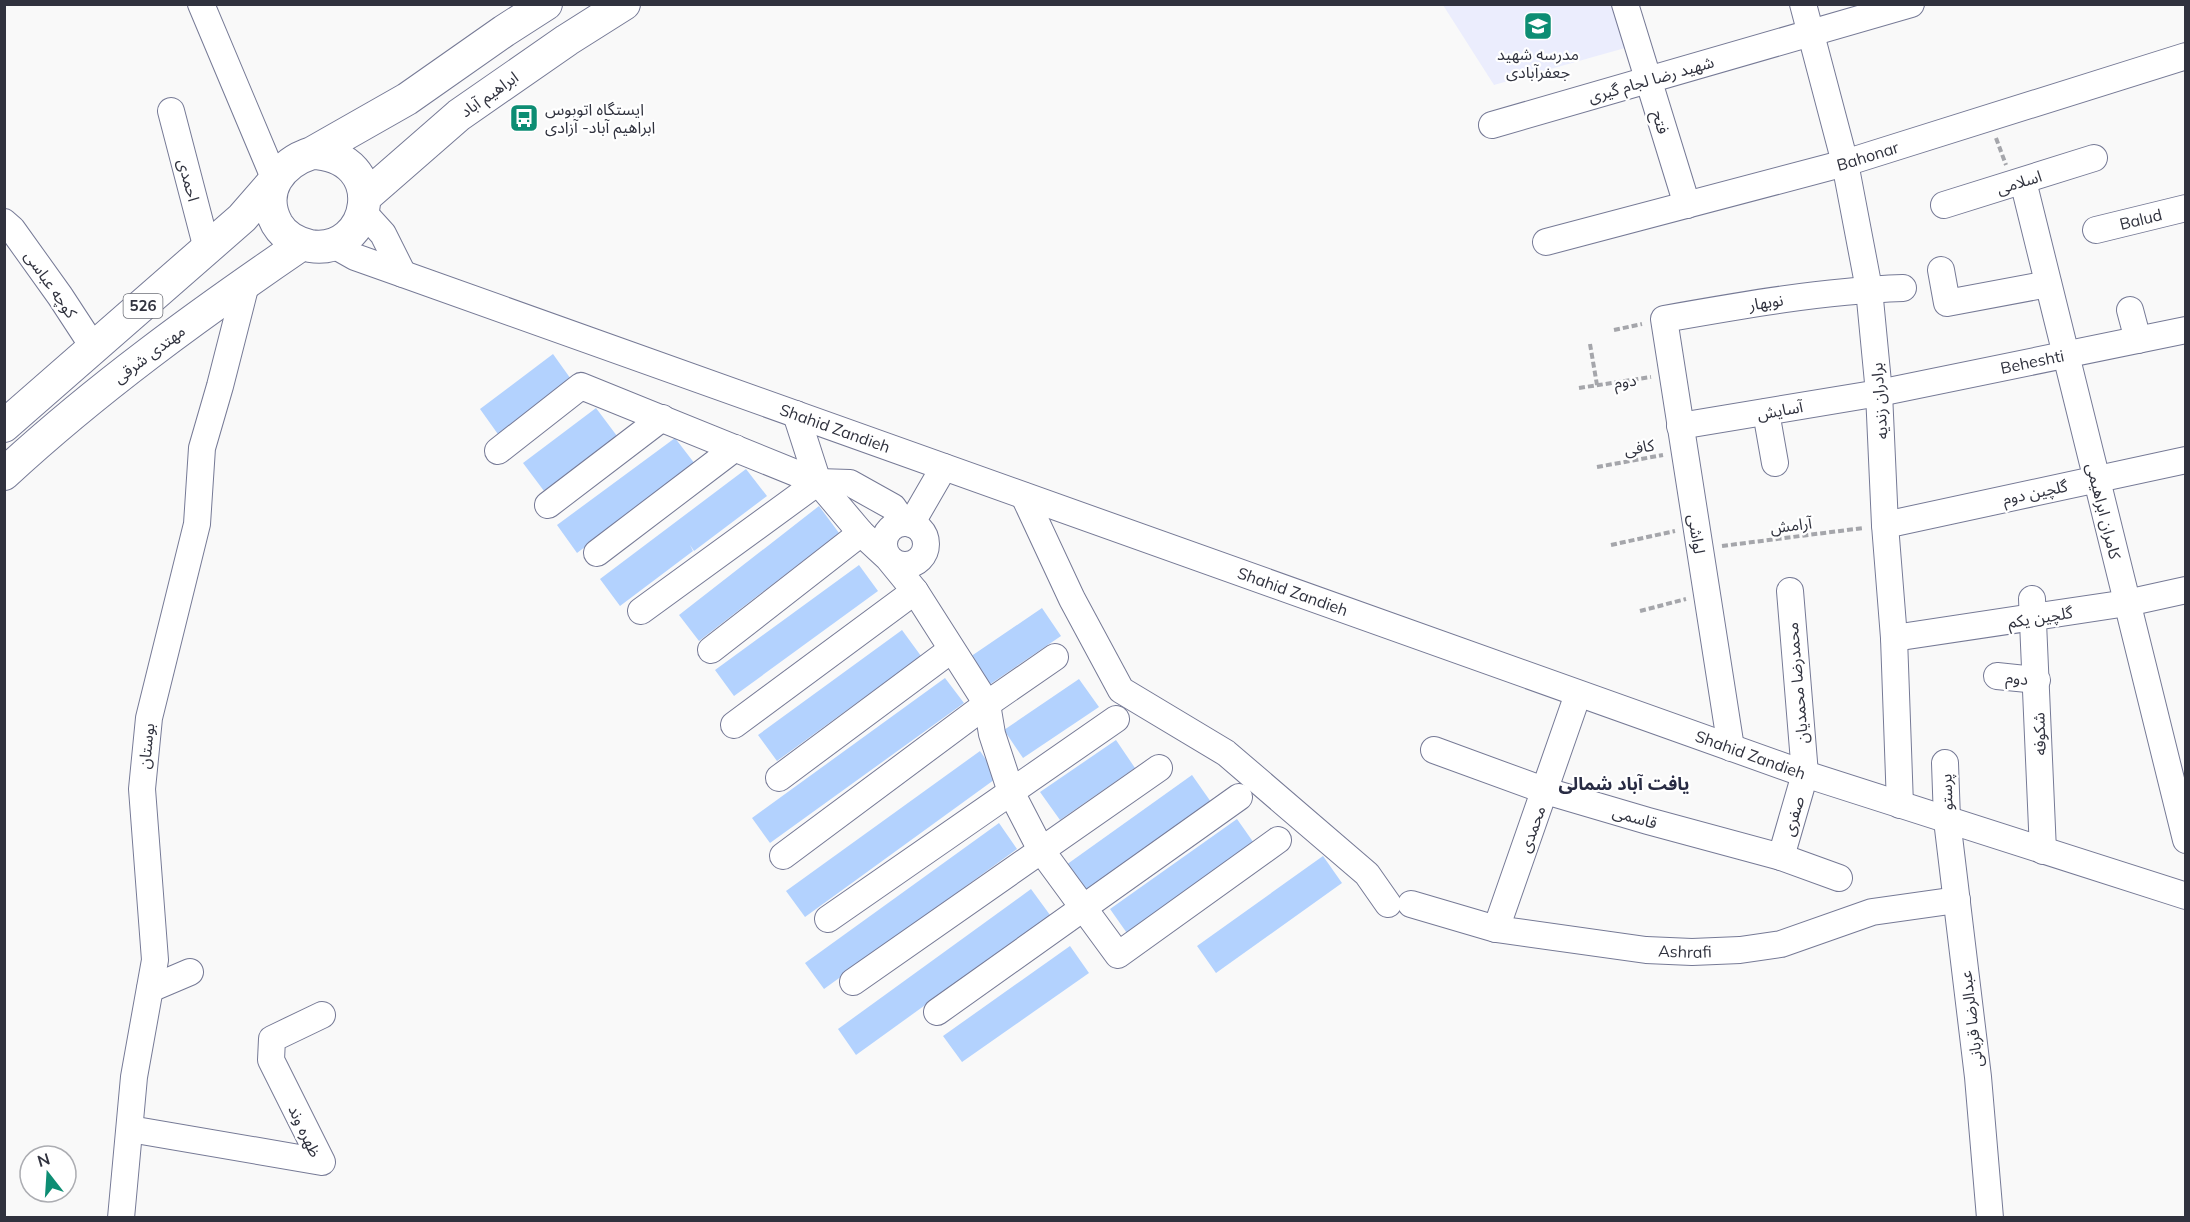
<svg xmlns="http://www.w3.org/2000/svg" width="2190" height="1222" font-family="Mulish,'Noto Sans Arabic',sans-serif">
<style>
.built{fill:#ebedfd}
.building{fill:#b3d2fe}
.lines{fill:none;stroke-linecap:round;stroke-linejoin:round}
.minor-casing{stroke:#767a96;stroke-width:28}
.major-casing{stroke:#767a96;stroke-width:34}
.path{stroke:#a5a6ab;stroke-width:4;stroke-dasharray:6 3;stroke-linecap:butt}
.minor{stroke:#fff;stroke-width:26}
.major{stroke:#fff;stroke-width:32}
.labels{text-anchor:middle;stroke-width:4.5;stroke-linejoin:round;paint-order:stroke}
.shield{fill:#fff;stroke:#6e7078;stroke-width:1.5}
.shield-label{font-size:15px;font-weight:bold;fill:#30323e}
.poi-label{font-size:16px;fill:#30323e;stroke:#fff}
.street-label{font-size:16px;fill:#30323e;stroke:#fff}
.neighbourhood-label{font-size:18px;font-weight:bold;fill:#282b43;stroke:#fff}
</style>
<rect width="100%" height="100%" fill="#f9f9f9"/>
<!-- built -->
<path class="built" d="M1443 5H1614L1625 48 1494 85Z"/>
<!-- building -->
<path class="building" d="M553 354 573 382 500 437 480 409Z
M596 408 617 436 544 491 523 463Z
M675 438 695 464 577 553 557 525Z
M746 469 767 496 694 551 690 545 693 551 620 606 600 579Z
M819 506 839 533 699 641 679 615Z
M859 565 878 591 734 696 715 670Z
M1042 608 1061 636 986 687 967 659Z
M902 630 921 656 777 761 758 735Z
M945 678 964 703 770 843 752 818Z
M1079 679 1099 707 1023 758 1004 730Z
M1116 740 1135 768 1060 820 1040 792Z
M980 751 998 777 805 917 786 891Z
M1192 775 1211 802 1085 892 1066 865Z
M1237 819 1256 846 1129 936 1110 909Z
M999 823 1017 849 824 989 805 963Z
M1323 856 1342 883 1216 973 1197 946Z
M1031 889 1050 915 856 1055 838 1029Z
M1070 946 1089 973 962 1062 943 1036Z"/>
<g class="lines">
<!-- minor casing -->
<g class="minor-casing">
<g id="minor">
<path d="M201 4 275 180"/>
<path d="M1625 4 1687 205"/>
<path d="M1803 4 1845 163 1869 289 1879 393 1885 525 1894 638 1900 805"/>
<path d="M171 111 207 249"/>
<path d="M1492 125 1911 4"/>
<path d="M2023 181 2186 840"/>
<path d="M1944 205 2094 158"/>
<path d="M363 212 383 234 403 274"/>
<path d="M4 222 12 229 60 296 94 348"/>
<path id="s1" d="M2096 230 2186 208"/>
<path id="s2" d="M1546 242 1845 163 2186 56"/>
<path id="s3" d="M332 244 355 257 403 274 1805 774 2186 896"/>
<path d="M1941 270 1947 303 2048 284"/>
<path d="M2130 310 2138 340"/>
<path d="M1766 412 1775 463"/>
<path d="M796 414 818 482 861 533 888 558 915 591 987 704 992 734 1011 792 1041 850 1118 955 1278 840"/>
<path id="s4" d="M1680 426 1879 393 2186 330"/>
<path d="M498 451 581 386 818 482 641 611"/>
<path d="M818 482 850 483 893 507 904 523"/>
<path d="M1024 496 1072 599 1121 690 1226 753 1367 874 1388 904"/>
<path d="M548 505 662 418"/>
<circle cx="905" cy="544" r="21"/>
<path d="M911 524 944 467"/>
<path d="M1885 525 2186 460"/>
<path d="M597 553 735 448"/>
<path d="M2032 599 2043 851"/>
<path d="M1894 638 2127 603 2186 590"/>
<path d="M711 650 861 533"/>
<path d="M1997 676 2037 680"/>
<path d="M734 725 915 591"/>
<path d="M1731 748 1664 319C1743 305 1822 291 1903 288"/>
<path d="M1434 750 1546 791 1648 821 1781 857 1839 878"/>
<path d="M1945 763 1947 820 1978 1077 1990 1218"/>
<path d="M779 778 951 650"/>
<path d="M783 856 987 704 1055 657"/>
<path d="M1781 857 1805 774 1790 591"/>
<path id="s5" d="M1411 904 1496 929 1646 950 1692 952 1740 950 1781 944 1872 912 1957 900"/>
<path d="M828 919 1116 719"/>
<path d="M1496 929 1578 694"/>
<path d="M853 982 1159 768"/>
<path d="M150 989 190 972"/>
<path d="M937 1012 1239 797"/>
<path d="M130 1129 322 1162 271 1060 272 1039 322 1015"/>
<path d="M121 1218 134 1077 155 960 142 789 149 718 197 524 202 448 220 386 246 284"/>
</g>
</g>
<!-- major casing -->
<g class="major-casing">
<path id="major" d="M312 153C391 156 372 256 310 246 297 243 284 236 277 224 259 191 281 163 312 153L407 99 504 31 546 4
M365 197 459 115 567 40 624 4
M4 426 242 218 275 180
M4 474C96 389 198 315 302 244"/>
</g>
<!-- path -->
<path class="path" d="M1996 138 2006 165
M1614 330 1642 324
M1590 344 1597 385
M1579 388 1651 377
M1597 467 1663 455
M1611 545 1675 531
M1722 546 1863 528
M1640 611 1686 599"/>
<!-- minor -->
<use href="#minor" class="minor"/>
<!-- major -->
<use href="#major" class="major"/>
</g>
<!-- icons -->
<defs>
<g id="school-square" transform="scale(1.5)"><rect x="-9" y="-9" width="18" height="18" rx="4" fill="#0d8d73" stroke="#fff"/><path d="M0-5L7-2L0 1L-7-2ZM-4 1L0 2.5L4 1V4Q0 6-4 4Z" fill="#fff"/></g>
<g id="bus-square" transform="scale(1.5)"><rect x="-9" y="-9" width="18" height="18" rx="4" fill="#0d8d73" stroke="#fff"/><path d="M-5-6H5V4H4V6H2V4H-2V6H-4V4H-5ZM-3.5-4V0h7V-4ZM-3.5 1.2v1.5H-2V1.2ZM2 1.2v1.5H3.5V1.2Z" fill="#fff"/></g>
</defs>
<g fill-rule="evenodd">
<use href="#school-square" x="1538" y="26"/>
<use href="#bus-square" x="524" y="118"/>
</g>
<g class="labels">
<!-- shield labels -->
<rect class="shield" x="123.5" y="294" width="39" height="24" rx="4.5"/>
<g class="shield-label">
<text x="143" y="311">526</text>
</g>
<!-- poi labels -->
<g class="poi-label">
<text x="1538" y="60">مدرسه شهید<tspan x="1538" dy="18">جعفرآبادی</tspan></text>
<text x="545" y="115" text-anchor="start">ایستگاه اتوبوس<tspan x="545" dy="18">ابراهیم آباد- آزادی</tspan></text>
</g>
<!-- street labels -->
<g class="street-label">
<text transform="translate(1651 79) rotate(-16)" y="6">شهید رضا لجام گیری</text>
<text transform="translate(489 94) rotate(-35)" y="6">ابراهیم آباد</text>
<text transform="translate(1661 122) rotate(73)" y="6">فتح</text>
<text dy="6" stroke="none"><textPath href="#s2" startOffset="333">Bahonar</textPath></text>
<text transform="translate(189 180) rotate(75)" y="6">احمدی</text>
<text transform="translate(2019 182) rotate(-17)" y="6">اسلامی</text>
<text dy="6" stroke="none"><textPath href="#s1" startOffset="46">Balud</textPath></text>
<text transform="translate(51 284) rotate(55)" y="6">کوچه عباسی</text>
<text transform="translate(1766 302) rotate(-9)" y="6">نوبهار</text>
<text transform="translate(149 354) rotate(-37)" y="6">مهتدی شرقی</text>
<text dy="6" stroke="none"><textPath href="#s4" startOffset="358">Beheshti</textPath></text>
<text transform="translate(1625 381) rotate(-8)" y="6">دوم</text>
<text transform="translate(1879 401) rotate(-94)" y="6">برادران زندیه</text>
<text transform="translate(1780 410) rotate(-10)" y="6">آسایش</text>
<text dy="6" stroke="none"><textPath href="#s3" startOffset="536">Shahid Zandieh</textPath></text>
<text transform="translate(1639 447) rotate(-10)" y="6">کافی</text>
<text transform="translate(2035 492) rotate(-12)" y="6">گلچین دوم</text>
<text transform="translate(2104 511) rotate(76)" y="6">کامران ابراهیمی</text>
<text transform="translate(1791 525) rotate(-7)" y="6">آرامش</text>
<text transform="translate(1697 534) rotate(81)" y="6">لواشی</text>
<text dy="6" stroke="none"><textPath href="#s3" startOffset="1022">Shahid Zandieh</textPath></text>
<text transform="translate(2040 617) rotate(-9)" y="6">گلچین یکم</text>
<text transform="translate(2017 678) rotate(6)" y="6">دوم</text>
<text transform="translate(1797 683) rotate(-95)" y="6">محمدرضا محمدیان</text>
<text transform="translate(2039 734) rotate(-92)" y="6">شکوفه</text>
<text transform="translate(146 746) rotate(-84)" y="6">بوستان</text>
<text dy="6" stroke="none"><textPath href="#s3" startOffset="1508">Shahid Zandieh</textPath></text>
<text transform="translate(1946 792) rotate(-92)" y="6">پرستو</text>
<text transform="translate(1793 816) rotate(-74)" y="6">صفری</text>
<text transform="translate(1635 817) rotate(16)" y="6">قاسمی</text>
<text transform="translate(1532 829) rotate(-70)" y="6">محمدی</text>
<text dy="6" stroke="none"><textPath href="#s5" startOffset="279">Ashrafi</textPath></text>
<text transform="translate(1971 1019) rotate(-97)" y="6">عبدالرضا قربانی</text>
<text transform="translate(305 1131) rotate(65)" y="6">ظهره وند</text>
</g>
<!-- neighbourhood labels -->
<g class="neighbourhood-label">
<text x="1624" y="790">یافت آباد شمالی</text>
</g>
</g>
<!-- border -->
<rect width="2190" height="1222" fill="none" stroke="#30323e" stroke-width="12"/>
<!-- north arrow -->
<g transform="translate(48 1174) rotate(343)"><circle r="28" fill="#ffffff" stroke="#acadb2" stroke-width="1.5"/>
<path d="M0-4.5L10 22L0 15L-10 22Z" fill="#0d8d73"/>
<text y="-9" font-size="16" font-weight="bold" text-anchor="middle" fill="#30323e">N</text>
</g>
</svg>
